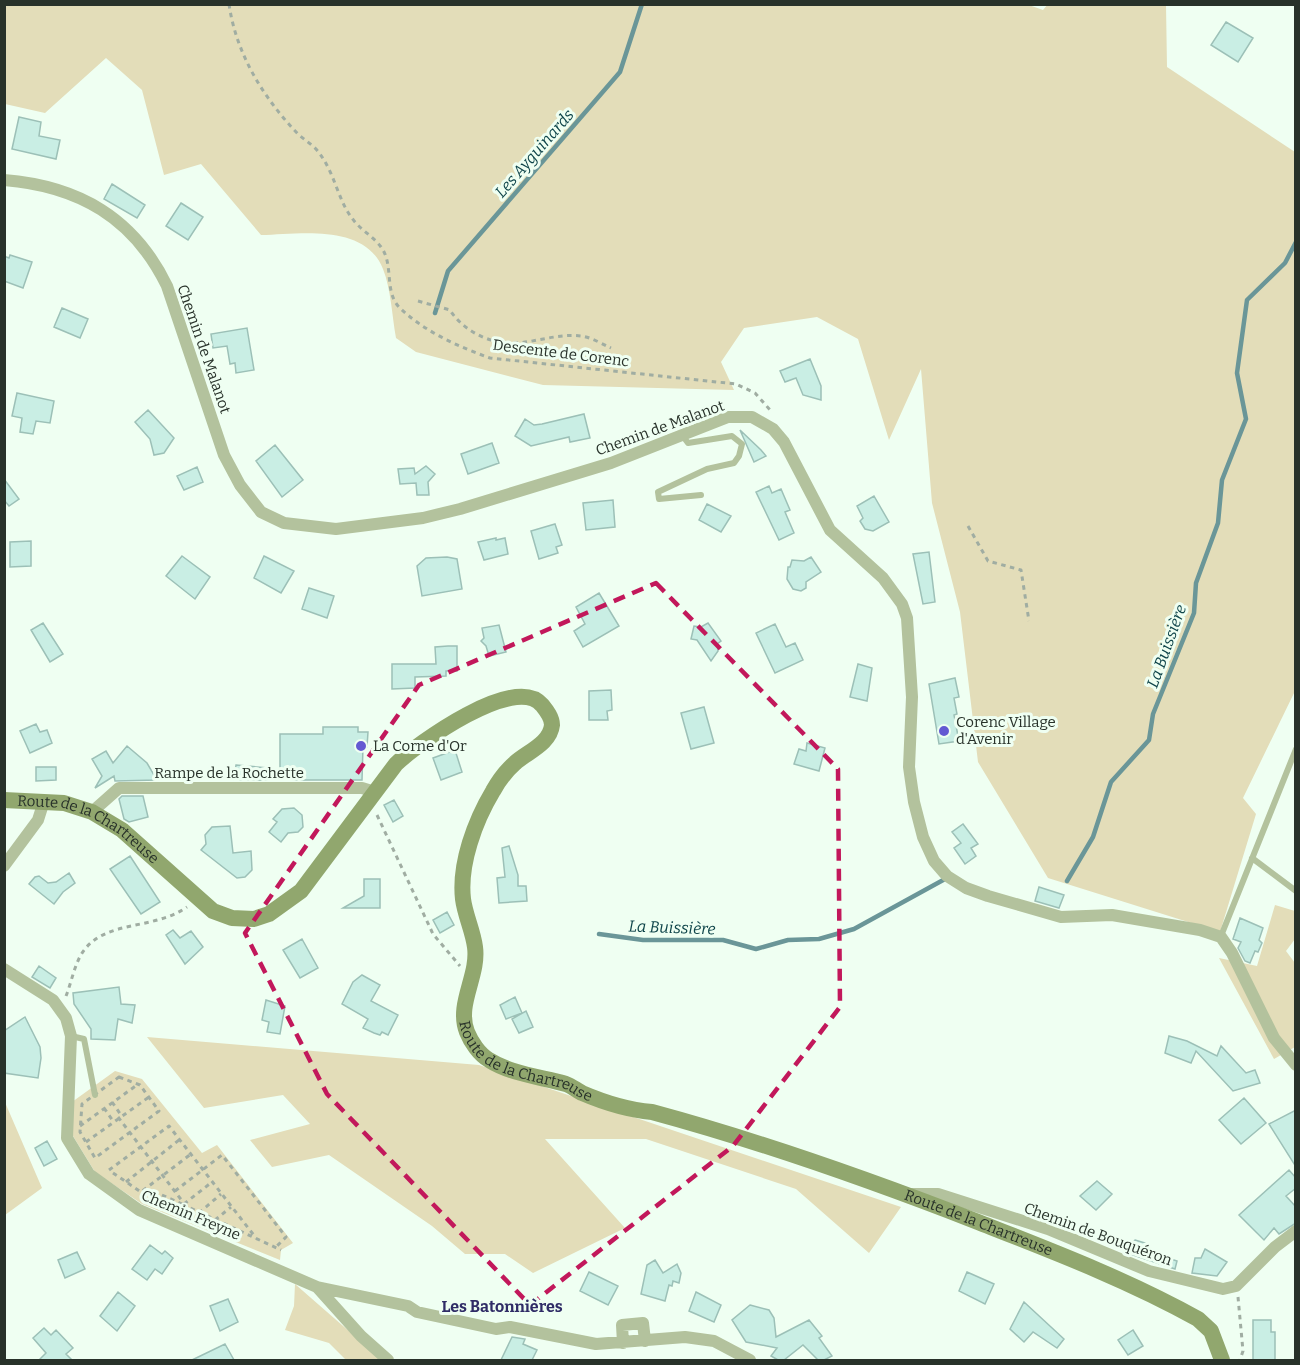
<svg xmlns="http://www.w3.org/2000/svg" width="1300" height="1365" font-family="Bitter,serif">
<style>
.green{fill:#e3ddb9}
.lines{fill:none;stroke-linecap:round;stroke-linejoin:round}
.stream{stroke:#6a9698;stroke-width:4.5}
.building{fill:#c9eee4;stroke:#9cc0b7;stroke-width:1.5}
.path{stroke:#a0ada2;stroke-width:3;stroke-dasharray:4.5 4.5;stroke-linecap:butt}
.service{stroke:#b3c29d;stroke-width:6}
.minor{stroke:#b3c29d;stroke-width:12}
.secondary{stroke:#91a76e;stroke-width:16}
.marked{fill:none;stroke:#c2185b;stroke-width:4.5;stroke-dasharray:12 8;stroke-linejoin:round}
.poi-dot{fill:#6359d2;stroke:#effff2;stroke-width:2}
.labels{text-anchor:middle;stroke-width:6;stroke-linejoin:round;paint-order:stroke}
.street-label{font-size:15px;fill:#28322a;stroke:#effff2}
.poi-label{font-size:15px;fill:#28322a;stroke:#effff2;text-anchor:start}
.water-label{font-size:16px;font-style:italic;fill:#0e4449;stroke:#effff2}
.neighbourhood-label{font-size:16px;font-weight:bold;fill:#2f2c66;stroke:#effff2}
</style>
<rect width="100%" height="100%" fill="#effff2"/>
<!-- green -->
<path class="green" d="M1026 4 1043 10 1048 4 1166 5 1167 67 1295 152V691L1243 798 1256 814 1220 932 1048 878 978 762 960 612 932 503 921 369 889 440 858 339 817 317 744 328 721 362 734 390 543 385 416 352 396 338C392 316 391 289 383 269 365 223 300 234 261 235L201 164 164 175 142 90 106 58 45 113 5 104V5Z
M1275 905 1295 911V939L1286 951 1295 963V1047L1274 1059 1219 958 1257 966Z
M147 1037 479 1065 901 1207 869 1253 796 1189 646 1139H545L625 1228 533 1273 505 1254H465L432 1226 329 1155 272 1167 250 1140 310 1124 283 1095 204 1108Z
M115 1071 142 1079 202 1153 217 1145 293 1243 281 1250 280 1260 142 1204 95 1172 73 1136 72 1102Z
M4 1100 42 1188 5 1215H4Z
M295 1284 382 1360H346L329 1343 285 1330 294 1306Z"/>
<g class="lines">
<!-- stream -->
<path class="stream" d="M435 313 448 271 620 72 642 4
M1067 881 1093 837 1111 782 1149 740 1153 714 1194 613 1196 583 1218 523 1222 480 1246 419 1237 373 1247 300 1285 263 1296 242
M599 934 643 940H723L756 949 788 940 819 939 854 929 945 879"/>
</g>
<!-- building -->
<path class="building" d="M1226 22 1253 38 1238 62 1211 45Z
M19 117 41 122 39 136 60 140 56 159 12 149Z
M112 184 145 205 137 218 104 199Z
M181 203 203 217 188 240 166 226Z
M10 255 32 262 23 288 4 281V256L9 258Z
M62 308 88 319 80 338 54 327Z
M247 328 254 370 236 373 235 363 230 364 227 346 213 348 211 334Z
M810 359 821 386V400L803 395 796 378 785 382 780 371Z
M17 393 54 401 50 423 36 421 33 434 20 432 22 418 12 416Z
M148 410 174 438 164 453 154 455 150 439 135 422Z
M584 414 590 438 570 442 569 437 531 446 515 436 525 419 534 425 542 424Z
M740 430 761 450 766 456 754 462Z
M492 443 499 463 468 474 461 454Z
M275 445 303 480 282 497 256 461Z
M426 466 435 474 428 482 429 495H417L416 483 400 484 398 469 414 468 415 474Z
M197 467 203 482 184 490 177 476Z
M4 479 19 499 9 506 4 500Z
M769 486 772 493 781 489 790 510 785 512 794 533 779 540 756 492Z
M874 496 889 522 873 531 865 529 860 521 863 518 857 506Z
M613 500 615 527 586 530 583 503Z
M707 504 731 516 721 532 699 520Z
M555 524 562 545 556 547 558 553 539 559 531 531Z
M496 538V540L505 538 508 554 484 560 478 542Z
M31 541V566L10 567V542Z
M929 552 935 602 923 604 913 554Z
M182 556 210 577 195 599 166 576Z
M264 556 294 571 281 593 254 578Z
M447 557 457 559 462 589 422 596 417 566 426 558Z
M811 557 821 572 806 582V588L801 591 793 589 787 579 788 567H790L792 560 804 561Z
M309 588 334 596 327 618 302 609Z
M599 593 619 626 583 647 574 631 585 624 576 607Z
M43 623 63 654 50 662 31 630Z
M708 623 721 641 717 644 718 651 711 661 697 640 691 639 694 626 701 627Z
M775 624 786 647 795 643 803 660 775 673 756 633Z
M499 625 506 652 489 656 486 646 481 641 484 638 482 628Z
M448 646H457V671H446V676L415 677V688L392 689V664H436L435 647Z
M858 664 872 668 867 701 850 697Z
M955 678 959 697 954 698 957 714 954 715 959 741 939 744 929 684Z
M611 690 612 710 607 711 608 720H589V691Z
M704 707 714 743 691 749 681 713Z
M36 724 40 732 47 730 52 743 30 753 20 731Z
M323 727H358V732H368L367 747H363L362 780H294L280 772V734H323Z
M807 743 825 748 819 771 794 764 799 749 806 751Z
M127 746 147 763 157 780 115 781 114 776 95 788 102 776 92 759 106 751 113 763Z
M455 750 462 772 441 780 433 758Z
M236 765 268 768 267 780H234Z
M36 767H56V780L36 781Z
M122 796H143L148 817 129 822 124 819 119 799Z
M394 800 403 816 393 822 384 805Z
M294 808 302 815 303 827 298 832 288 833 281 842 269 832 277 822 273 819 282 809Z
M963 824 978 844 971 848 976 856 965 864 954 848 961 843 952 832Z
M230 826 233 853 251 851 252 870 245 877 237 878 201 850 206 844 205 835 212 827Z
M509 846 518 875V886H526L527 901 499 903 497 878 505 877 502 848Z
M130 856 160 902 141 914 110 869Z
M69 873 75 883 63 892 54 904 29 884 35 877 39 876 48 883 56 882Z
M364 879H380V908H343L364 896Z
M1039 887 1064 895 1059 908 1035 901Z
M447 912 454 925 440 933 433 920Z
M1240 918 1263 928 1259 940 1262 943 1258 952 1255 951 1250 963 1245 961 1238 948 1241 942 1233 939Z
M173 930 180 938 191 931 203 947 185 964 166 935Z
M302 939 318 968 300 978 283 950Z
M39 966 56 978 50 988 32 977Z
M362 975 380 985 371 1001 398 1015 388 1035 382 1032 380 1035 374 1033 363 1028 368 1019 342 1004 353 982Z
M119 987 121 1004 135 1005 132 1023 118 1019 115 1040 91 1039V1029L74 1004 73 993Z
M515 997 522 1013 506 1019 500 1005Z
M266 1000 285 1006 280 1034 267 1032 269 1022 262 1020Z
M526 1011 533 1027 519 1033 512 1019Z
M25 1017 40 1047 41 1058 38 1078 4 1073V1031Z
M1169 1036 1187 1041 1217 1056 1221 1046 1246 1073 1255 1070 1260 1083 1233 1091 1196 1051 1191 1063 1165 1053Z
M1244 1098 1266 1123 1241 1144 1219 1120Z
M1296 1110V1167L1269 1124Z
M47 1141 57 1159 44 1166 35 1148Z
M1289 1170 1296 1178V1188L1286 1196 1296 1207V1223L1279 1234 1274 1228 1264 1240 1239 1215Z
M1097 1181 1112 1194 1096 1210 1080 1196Z
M1135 1240 1145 1243 1143 1250 1177 1261 1175 1269 1124 1252Z
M150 1245 162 1254 165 1251 173 1258 162 1274 155 1269 147 1280 132 1269Z
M1205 1249 1227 1262 1217 1276 1192 1273 1195 1258H1201Z
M77 1252 85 1269 65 1278 58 1260Z
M655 1260 663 1273 677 1264 681 1273 679 1283 673 1281 672 1286 669 1285 665 1301 641 1294 647 1265Z
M589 1272 618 1286 608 1305 580 1291Z
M967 1272 994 1284 985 1304 959 1291Z
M118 1292 135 1306 117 1331 100 1316Z
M696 1292 721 1305 714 1322 689 1311Z
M228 1299 238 1322 220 1331 210 1306Z
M1024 1302 1064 1339 1057 1348 1033 1332 1024 1342 1010 1329Z
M750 1305 769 1310 774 1318 776 1337 809 1320 822 1336 819 1338 832 1356 824 1360H818L803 1345 784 1360H778L771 1356 777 1348 746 1342 732 1320Z
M1253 1320H1271V1332H1275V1360H1253Z
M44 1328 51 1335 56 1330 73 1348 66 1354 72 1360H39L46 1353 33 1338Z
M1133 1330 1143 1346 1128 1355 1118 1340Z
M512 1337 525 1339 523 1344 537 1350 532 1360H501Z
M225 1344 234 1360H192Z"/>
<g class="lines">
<!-- path -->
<path class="path" d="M229 4C236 54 264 99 299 135 305 140 311 144 316 149 335 171 337 199 352 218 359 229 373 236 381 247 394 264 384 291 399 307 423 331 459 347 490 358L736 384 755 393 771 411
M418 301 450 310C461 328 485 342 508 343 533 344 556 333 581 336 591 337 602 344 611 348
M968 526 988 561 1021 570 1029 621
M377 815 433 934 460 966
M66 996C72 981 75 961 85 949 108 920 154 930 187 907
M119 1077 140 1085 159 1111 95 1158 80 1132 82 1104Z
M112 1102 121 1115
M104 1108 113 1121
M118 1117 186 1206 281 1250
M80 1126 137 1085
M86 1142 149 1097
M109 1170 169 1126 256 1238
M113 1173 141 1192 191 1154
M126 1182 179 1140
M175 1191 222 1155 286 1237 276 1247
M162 1195 184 1205
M184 1204 212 1182
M199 1213 221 1194
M215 1220 231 1207
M1238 1297 1243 1351 1240 1360"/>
<!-- service -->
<path class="service" d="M682 435 688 443 732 436 742 444 739 456 734 463 707 469 658 492 659 499 701 495
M1252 858 1296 891
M1221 936 1296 749
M71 1036 84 1039 95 1095"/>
<!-- minor -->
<path class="minor" d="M4 180C79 186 134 218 167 286L224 455 240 485 261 512 284 523 336 529 423 518 460 509 611 463 728 417H752L773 429 784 442 830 530 883 578 902 604 907 618 912 697 909 767 914 802 923 837 934 861 947 876 966 888 988 896 1061 917 1112 915 1200 930 1221 937 1232 953 1274 1038 1296 1065
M92 812 119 788H362L375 792
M4 866 38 820 44 801
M4 969 53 1000 66 1018 71 1036 67 1138 89 1174 139 1210 317 1287 361 1336 388 1360
M912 1194H938L1048 1229 1149 1271 1223 1289 1236 1286 1275 1247 1296 1231
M317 1287 408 1306 417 1312 496 1329 510 1327 596 1344 685 1337 714 1341 750 1360
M623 1343 622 1325 643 1323 645 1341"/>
<!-- secondary -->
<path class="secondary" id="s1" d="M4 800 64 803 92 812 122 830 213 911 232 918 254 919 269 914 301 891 396 764C417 744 515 673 542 705 546 710 552 717 552 725 550 744 527 752 515 763 507 770 498 782 493 791 475 821 459 864 463 899 465 915 473 931 475 947 479 976 456 1004 467 1032 471 1042 479 1054 489 1060 511 1074 541 1077 566 1084 572 1086 576 1090 582 1093 603 1102 629 1110 652 1112 763 1142 870 1180 978 1222 1052 1251 1128 1280 1198 1319L1211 1331 1222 1360"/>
</g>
<!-- marked area -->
<path class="marked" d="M656 583 838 769 840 1007 733 1146 530 1305 327 1094 245 933 419 685Z"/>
<!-- markers -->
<g class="poi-dot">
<circle cx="944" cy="731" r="6"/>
<circle cx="361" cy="746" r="6"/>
</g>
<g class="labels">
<!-- street labels -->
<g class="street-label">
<text transform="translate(204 349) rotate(71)" y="5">Chemin de Malanot</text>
<text transform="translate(561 353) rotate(7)" y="5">Descente de Corenc</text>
<text transform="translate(660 428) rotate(-20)" y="5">Chemin de Malanot</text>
<text x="229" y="778">Rampe de la Rochette</text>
<text dy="5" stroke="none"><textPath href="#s1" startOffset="92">Route de la Chartreuse</textPath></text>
<text dy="5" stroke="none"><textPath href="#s1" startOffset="1100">Route de la Chartreuse</textPath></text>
<text transform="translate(191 1215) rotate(23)" y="5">Chemin Freyne</text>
<text dy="5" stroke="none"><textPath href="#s1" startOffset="1586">Route de la Chartreuse</textPath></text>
<text transform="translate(1098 1234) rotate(20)" y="5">Chemin de Bouquéron</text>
</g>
<!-- poi labels -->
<g class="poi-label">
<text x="956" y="727">Corenc Village<tspan x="956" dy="17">d'Avenir</tspan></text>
<text x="373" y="751">La Corne d'Or</text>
</g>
<!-- water labels -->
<g class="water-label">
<text transform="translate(534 153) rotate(-49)" y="6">Les Ayguinards</text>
<text transform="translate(1166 646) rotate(-70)" y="6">La Buissière</text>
<text transform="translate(672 927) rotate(2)" y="6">La Buissière</text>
</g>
<!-- neighbourhood labels -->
<g class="neighbourhood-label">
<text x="502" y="1312">Les Batonnières</text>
</g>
</g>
<!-- border -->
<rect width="1300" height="1365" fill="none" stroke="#28322a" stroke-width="12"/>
</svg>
